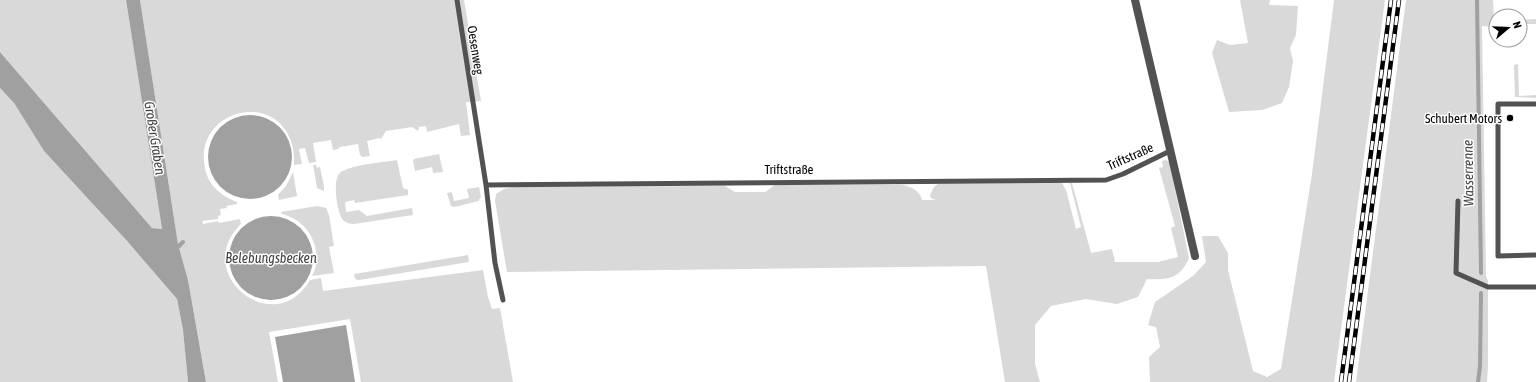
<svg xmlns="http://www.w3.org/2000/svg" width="1536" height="382" font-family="'Asap Condensed',sans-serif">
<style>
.green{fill:#d9d9d9}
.water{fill:#a0a0a0}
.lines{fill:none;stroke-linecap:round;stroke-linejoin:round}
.stream{stroke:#a0a0a0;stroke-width:4}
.lane{stroke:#525252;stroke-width:5}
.street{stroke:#525252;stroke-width:8}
.rail-casing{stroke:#000;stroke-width:4.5}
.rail{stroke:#fff;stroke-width:3;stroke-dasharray:9;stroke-linecap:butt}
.poi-dot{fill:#000;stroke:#fff;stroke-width:1.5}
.labels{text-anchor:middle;stroke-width:3;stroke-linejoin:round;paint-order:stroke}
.street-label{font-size:13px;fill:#000;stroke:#fff}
.poi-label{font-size:13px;fill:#000;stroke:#fff;text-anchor:end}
.water-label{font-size:14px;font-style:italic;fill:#414141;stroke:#fff}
</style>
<rect width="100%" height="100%" fill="#fff"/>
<!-- green -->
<path class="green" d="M0 0H126L162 229 152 228 0 52Z
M140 0H464L481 101 466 102 470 135 461 136 459 124 427 132 426 126 419 127 418 131 412 127 386 131 381 139 379 138 367 141 370 156 362 157 360 155 358 144 340 147 338 149 333 150 331 140 313 143 316 162 309 163 305 148 299 149 302 164 294 165C294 157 294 149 291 141 272 89 193 112 205 168 208 185 221 196 237 202V204L226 206 227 208 220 209 221 215 218 216V219L202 221 203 224 218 221 219 223 240 219 241 224C190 274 275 341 310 280L321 278 323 291 483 270 488 297 492 309 500 308 513 382H361L350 319 269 332 278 382H206L188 280 178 244Z
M1240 0H1270L1269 5 1298 6 1296 35 1290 48 1293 61 1289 87 1282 103 1262 110 1229 112 1212 53 1217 40 1230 45 1248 43Z
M1334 0H1385L1334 382H1150L1149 357 1160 347 1156 327 1148 325 1155 302 1193 276 1206 262 1202 236H1218L1228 253V270L1253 371 1267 377 1281 369 1312 174Z
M1406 0H1493L1494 21H1496V27L1482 26 1486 276 1488 281V366L1487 382H1356Z
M1536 19V24H1521L1520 27V20Z
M1518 64 1519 96 1536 95V98L1515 97 1514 65Z
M0 88 14 103 44 151 127 241 177 299 183 330 188 382H0Z
M439 154 443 172 433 173 432 167 415 171 413 161 414 159Z
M397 160 403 188 408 190V195L355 203 354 200 345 202 346 212 359 210 367 216 412 208 413 215 354 224C350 224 346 223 343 220 337 213 332 179 340 173 348 165 385 162 397 160Z
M1166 160 1169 162 1170 165 1189 258C1180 279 1168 280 1147 279L1138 297 1117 304 1086 299 1051 306 1035 325V364L1040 382H1005L986 266 507 272 495 201 496 194 504 189 512 187 725 186 735 192H765L775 185H903C912 187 920 191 922 200H936L931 198 930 195 934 187 938 184 1062 183 1066 190 1076 229 1081 227 1070 183H1072L1091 253 1112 249 1115 262H1158L1178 257 1171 228 1175 226 1159 168 1163 167 1162 161Z
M313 165H316L317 168 320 167 324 186V191L317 188Z
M293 172 297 196 279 200 278 195 286 186Z
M479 187 481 197 478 201 455 207 451 206 447 193 452 192 454 201 469 198 467 189Z
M317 206 326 208 329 215 334 246 329 247 334 273 312 276C322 259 315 234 299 222 294 218 288 216 282 214L281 212Z
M468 255 469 262 359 280 355 279 354 274Z"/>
<!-- water -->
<path class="water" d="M126 0H140L178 244 188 280 206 382H188L183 330 177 299 127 241 44 151 14 103 0 88V52L152 228 162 229Z
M208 157a42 42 0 1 1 84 0a42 42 0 1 1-84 0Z
M229 258a42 42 0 1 1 84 0a42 42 0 1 1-84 0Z
M346 325 355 382H283L275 337Z"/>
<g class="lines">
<!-- stream -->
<path class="stream" d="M1477 0 1481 273
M175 250 183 242
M1478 382 1480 366 1481 293"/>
<!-- lane -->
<path class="lane" d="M457 0 486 185 1106 180 1123 174 1170 151
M1536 104H1498V256L1536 255
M486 185 495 263 503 300
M1458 201 1456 273 1488 287H1536"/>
<!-- street -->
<path class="street" d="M1135 0 1195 256"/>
<!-- rail casing -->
<g class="rail-casing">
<path id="rail" d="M1341 382 1391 0
M1349 382 1399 0"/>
</g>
<!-- rail -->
<use href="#rail" class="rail"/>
</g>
<!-- markers -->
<circle class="poi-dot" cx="1510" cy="118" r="4"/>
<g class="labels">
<!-- street labels -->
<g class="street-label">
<text transform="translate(476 50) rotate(81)" y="5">Oesenweg</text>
<text transform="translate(1130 156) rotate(-24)" y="5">Triftstraße</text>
<text x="789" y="174">Triftstraße</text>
</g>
<!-- poi labels -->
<g class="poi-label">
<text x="1502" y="123">Schubert Motors</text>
</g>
<!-- water labels -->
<g class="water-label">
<text transform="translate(155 138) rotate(81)" y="5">Großer Graben</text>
<text transform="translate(1468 173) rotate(-91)" y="5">Wasserrenne</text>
<text x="271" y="263">Belebungsbecken</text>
</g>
</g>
<!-- north arrow -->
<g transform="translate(1508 28) rotate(71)"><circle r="19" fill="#ffffff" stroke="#999999"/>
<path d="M0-3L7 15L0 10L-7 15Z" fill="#000000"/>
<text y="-6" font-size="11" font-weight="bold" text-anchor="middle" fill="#000000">N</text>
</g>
</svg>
